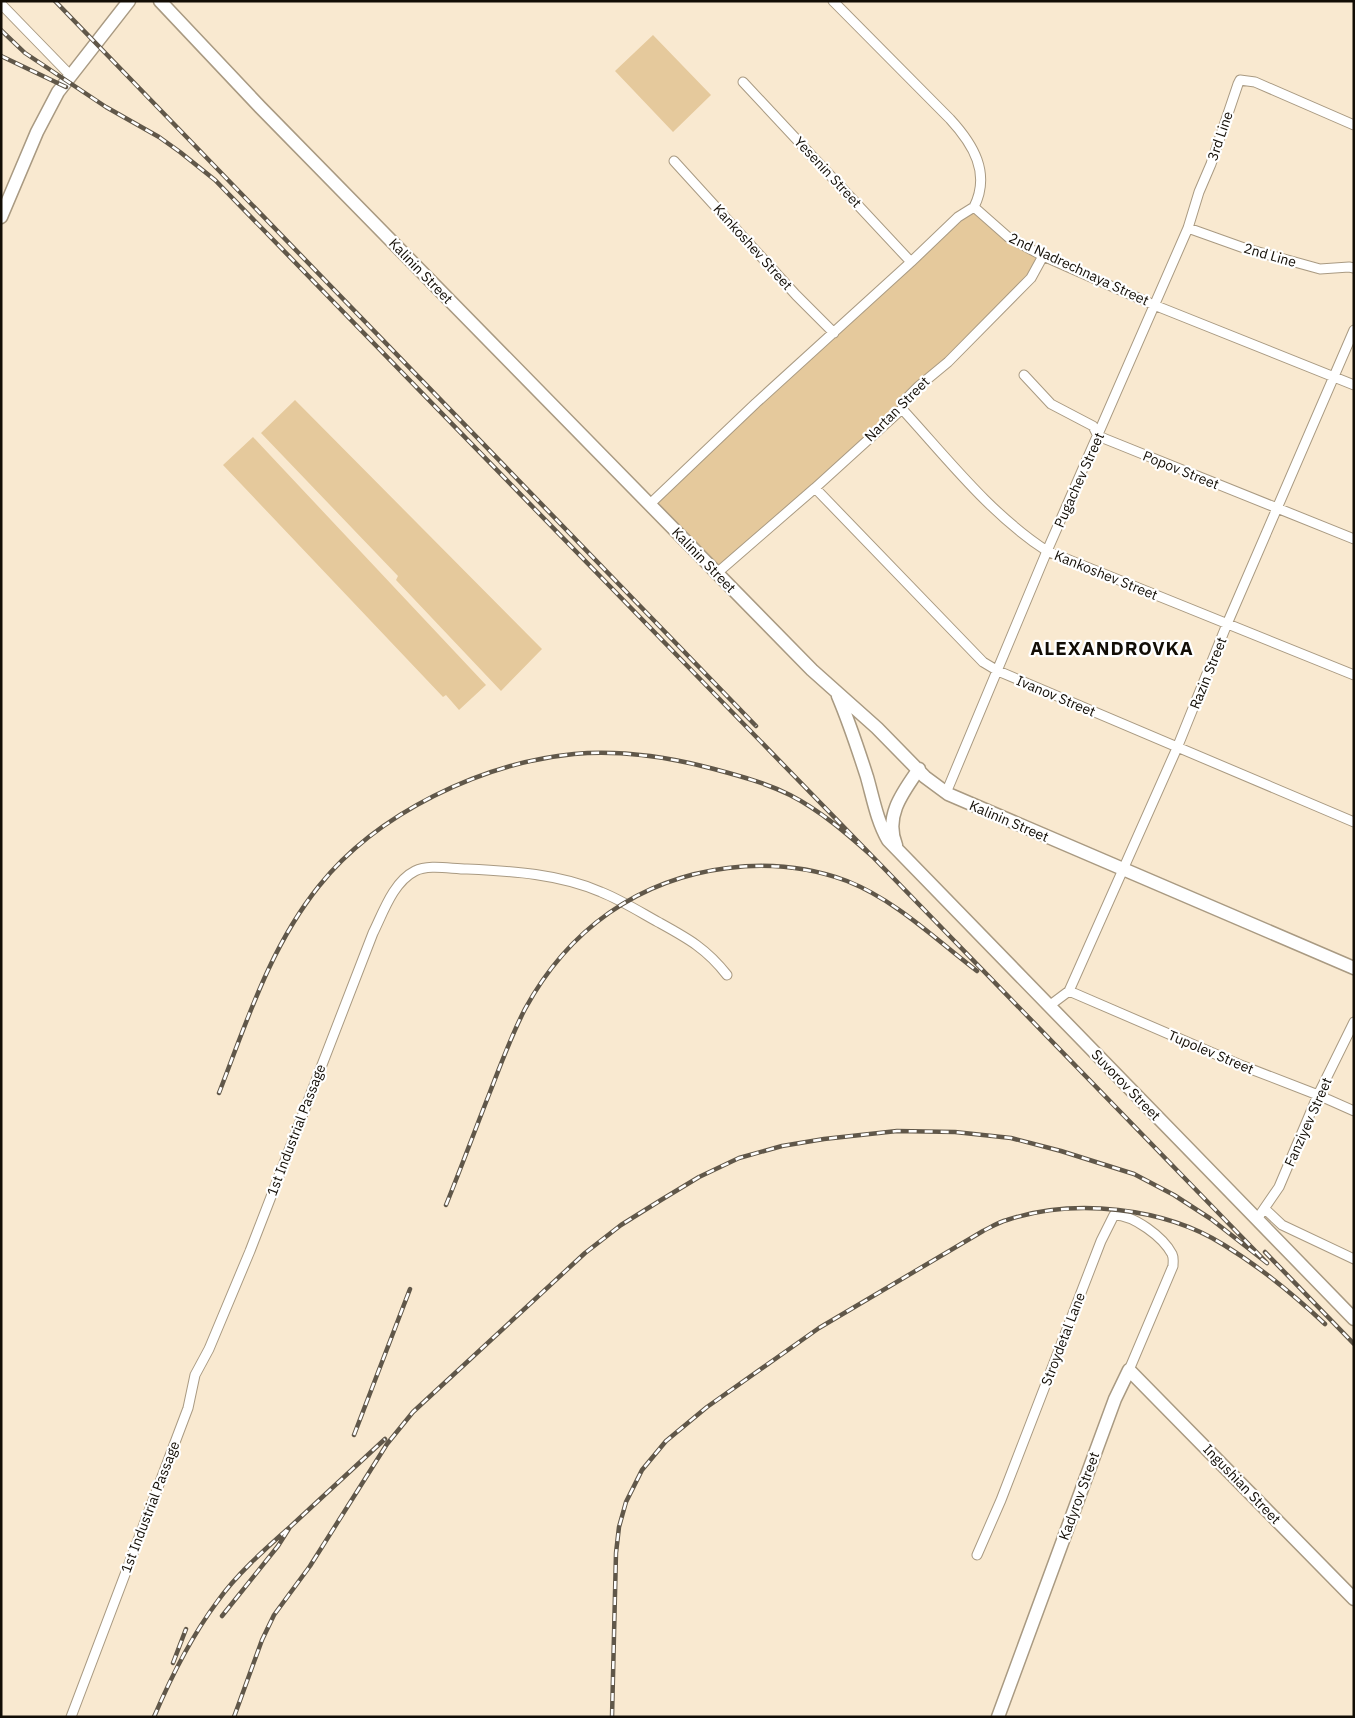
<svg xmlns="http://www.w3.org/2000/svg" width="1355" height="1718" font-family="'IBM Plex Sans',sans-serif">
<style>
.green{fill:#e5c99c}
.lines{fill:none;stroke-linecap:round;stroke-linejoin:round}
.street-casing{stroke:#a99a82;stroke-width:11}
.secondary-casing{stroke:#a99a82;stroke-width:15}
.street{stroke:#fff;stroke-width:9}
.secondary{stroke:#fff;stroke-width:12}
.rail-casing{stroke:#605749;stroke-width:4.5}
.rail{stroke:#fff;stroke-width:2.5;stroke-dasharray:8;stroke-linecap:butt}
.labels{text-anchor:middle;stroke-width:4.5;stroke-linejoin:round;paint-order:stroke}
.street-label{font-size:14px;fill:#120d05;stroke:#fff}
.district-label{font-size:19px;font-weight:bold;letter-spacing:1px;fill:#120d05;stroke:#fff}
</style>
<rect width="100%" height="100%" fill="#f9e9d0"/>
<!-- green -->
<path class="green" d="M653 35 711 95 673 132 615 71Z
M974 207 989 221 1043 256 1035 272 904 401 717 573 650 504Z
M295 400 542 649 501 691 396 580 398 576 261 433Z
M253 437 486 685 459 710 446 695 443 697 223 465Z"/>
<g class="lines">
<!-- street casing -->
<g class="street-casing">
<path id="street" d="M833 1 950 119C973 144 991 173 974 207
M1 4 71 76
M743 82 911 262
M674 161 796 295 834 333
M974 207 1008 237 1043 256 1154 305 1354 385
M1188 228 1244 248 1320 269 1349 267 1354 268
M1024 375 1051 404 1093 426 1098 436 1354 539
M902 409C947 458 990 514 1047 551L1354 675
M815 488 983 662 998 671 1354 822
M650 504 756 403 911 262 958 217 974 207
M717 573 815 488 902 409 904 401 919 386 948 362 1031 278 1043 256
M946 793 1047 551 1188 228 1199 192 1211 164 1238 84 1240 80 1255 82 1354 125
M1069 991 1243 1066 1318 1095 1354 1111
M1049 1006 1069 991 1177 748 1227 624 1354 330
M1265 1209 1282 1225 1354 1259
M1257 1219 1279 1187 1318 1095 1354 1022
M977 1555 1001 1500 1101 1241 1114 1215C1134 1215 1163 1237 1172 1254 1174 1258 1173 1262 1173 1266L1129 1370
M71 1717 188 1408 195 1375 209 1349 250 1251 373 933C383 913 393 882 415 871 429 864 451 869 467 869 512 871 560 874 601 892 621 900 640 912 658 922 687 938 706 948 727 975"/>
</g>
<!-- secondary casing -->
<g class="secondary-casing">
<path id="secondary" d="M160 1 260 107 812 670 877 728 925 777 948 794 1354 968
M1 217 37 132 58 92 129 1
M838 696C849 722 858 749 867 777 873 798 877 821 888 840L1354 1319
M896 845C884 816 903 792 919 769
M998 1717 1115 1399 1129 1370 1354 1599"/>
</g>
<!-- street -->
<use href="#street" class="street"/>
<!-- secondary -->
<use href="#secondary" class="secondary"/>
<!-- rail casing -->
<g class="rail-casing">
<path id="rail" d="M55 1 756 726
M1 30 25 53 106 107 159 137 180 152 215 180 872 856C846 833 821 811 790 795 766 783 740 776 714 769 669 757 620 750 574 754 482 763 377 813 319 886 270 947 247 1021 219 1093
M1 56 66 87
M446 1205C461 1168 475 1130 490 1092 501 1064 511 1036 525 1009 568 930 638 879 728 868 768 863 809 867 847 881 897 901 935 939 977 971
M1265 1252 1354 1344
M354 1435 410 1289
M290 1527 385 1439
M173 1663 186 1629
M154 1717C171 1677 191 1637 217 1602 236 1575 265 1549 290 1527L278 1546 222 1616
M234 1717 262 1640 274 1615 310 1566 387 1444 413 1412 585 1253 621 1225 661 1200 699 1177 739 1158 782 1146 824 1139 897 1131 955 1132 1011 1138 1061 1151 1134 1174 1174 1195 1211 1219 1267 1263 872 856
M612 1717 616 1553 619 1527 626 1502 642 1470 666 1441 707 1407 819 1328 983 1231C991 1227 999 1222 1007 1220 1074 1198 1164 1207 1224 1245 1260 1267 1294 1295 1325 1324"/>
</g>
<!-- rail -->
<use href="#rail" class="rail"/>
</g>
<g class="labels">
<!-- street labels -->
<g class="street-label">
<text transform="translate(1220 136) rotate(-71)" y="5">3rd Line</text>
<text transform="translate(828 172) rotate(47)" y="5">Yesenin Street</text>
<text transform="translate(753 247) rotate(48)" y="5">Kankoshev Street</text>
<text transform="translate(1270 255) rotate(16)" y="5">2nd Line</text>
<text transform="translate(1079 269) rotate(25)" y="5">2nd Nadrechnaya Street</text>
<text transform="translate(421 271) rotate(46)" y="5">Kalinin Street</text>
<text transform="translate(897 409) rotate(-45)" y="5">Nartan Street</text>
<text transform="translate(1181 470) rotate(22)" y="5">Popov Street</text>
<text transform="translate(1079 480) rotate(-66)" y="5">Pugachev Street</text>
<text transform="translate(704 560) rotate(46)" y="5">Kalinin Street</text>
<text transform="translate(1106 575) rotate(22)" y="5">Kankoshev Street</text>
<text transform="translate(1208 673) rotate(-68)" y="5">Razin Street</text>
<text transform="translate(1056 696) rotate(23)" y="5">Ivanov Street</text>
<text transform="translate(1009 821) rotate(23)" y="5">Kalinin Street</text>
<text transform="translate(1211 1052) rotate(23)" y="5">Tupolev Street</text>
<text transform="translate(1126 1085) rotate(46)" y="5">Suvorov Street</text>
<text transform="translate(1308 1122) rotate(-66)" y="5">Fanziyev Street</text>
<text transform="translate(296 1130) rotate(-69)" y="5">1st Industrial Passage</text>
<text transform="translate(1063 1339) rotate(-69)" y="5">Stroydetal Lane</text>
<text transform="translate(1242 1484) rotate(46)" y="5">Ingushian Street</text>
<text transform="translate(1079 1496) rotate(-70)" y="5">Kadyrov Street</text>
<text transform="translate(150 1507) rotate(-69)" y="5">1st Industrial Passage</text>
</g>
<!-- district labels -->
<g class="district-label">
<text x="1112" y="655">ALEXANDROVKA</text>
</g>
</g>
<!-- border -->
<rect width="1355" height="1718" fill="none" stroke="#120d05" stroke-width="5"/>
</svg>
